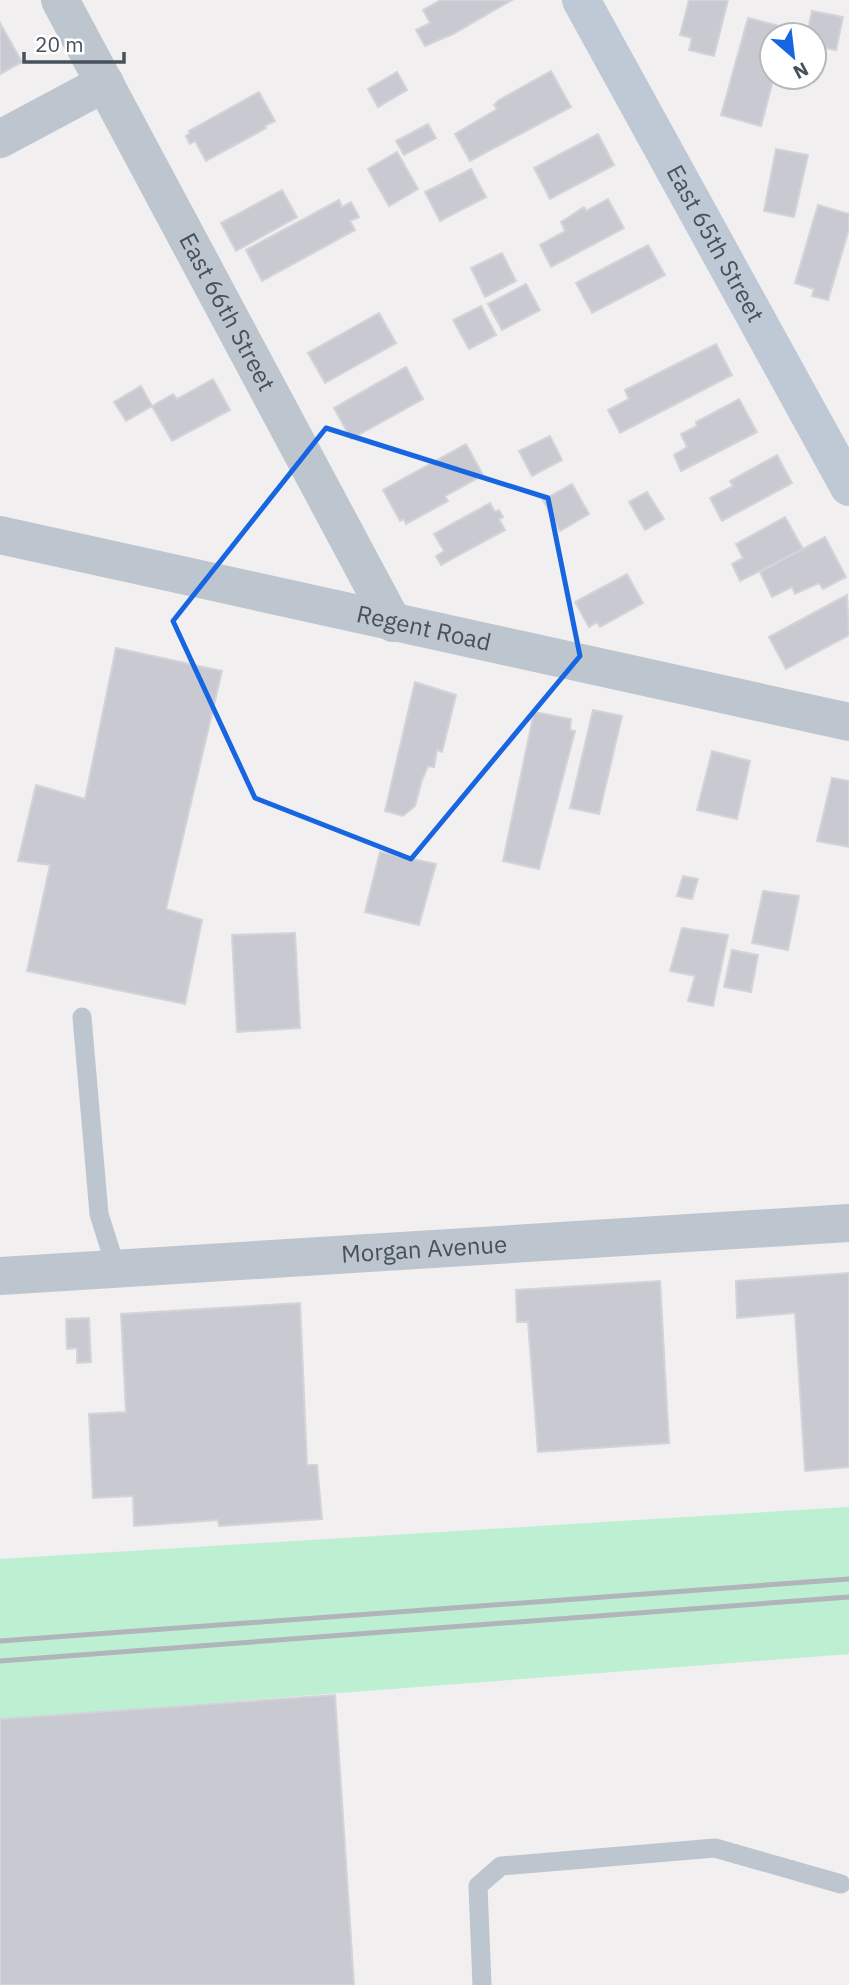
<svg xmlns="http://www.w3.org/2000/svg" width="849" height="1985" font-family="'IBM Plex Sans',sans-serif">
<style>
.green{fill:#bdefd3}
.building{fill:#c9cad1;stroke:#d3d4da;stroke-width:2}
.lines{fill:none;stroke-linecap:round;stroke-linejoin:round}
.lane{stroke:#bdc5ce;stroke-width:19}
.street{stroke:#bdc5ce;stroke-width:38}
.secondary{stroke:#bfc9d6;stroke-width:38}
.rail{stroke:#b1b4b9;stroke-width:5}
.marked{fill:none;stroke:#1865e2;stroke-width:5;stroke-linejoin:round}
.labels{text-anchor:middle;stroke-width:5;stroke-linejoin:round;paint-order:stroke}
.street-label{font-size:24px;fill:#47515c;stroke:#fff}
</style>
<rect width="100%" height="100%" fill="#f1efef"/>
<!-- green -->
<path class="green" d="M849 1507V1654L0 1719V1559Z"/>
<!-- building -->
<path class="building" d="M441 0H512L453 34 425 46 416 30 430 23 423 10Z
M689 0H728L714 56 689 50 692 38 680 35Z
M812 11 843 17 836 50 814 46V35H807Z
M748 18 787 28 786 35H772V77H774L761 126 721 115Z
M0 23 22 62 0 74Z
M551 71 571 107 470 161 455 134 497 109 494 105 499 100Z
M397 72 407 90 378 107 368 89Z
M259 92 275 121 265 126 266 128 206 161 195 141 190 144 186 136 190 133 189 131Z
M428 124 436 138 404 155 396 141Z
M598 134 614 165 550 199 534 168Z
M776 149 808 155 794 217 764 211Z
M397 152 418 189 389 206 368 169Z
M471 169 486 197 440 221 425 192Z
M282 190 297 217 236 251 221 223Z
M608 199 624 228 551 267 540 245 565 231 561 222 584 207 586 211Z
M339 200 342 207 351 202 359 217 350 221 355 230 262 281 246 250Z
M818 205 849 214V229L828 300 812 296 814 289 795 283Z
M648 245 665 275 592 313 576 283Z
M502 253 516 281 485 297 471 268Z
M526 284 540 310 502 330 488 304Z
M481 306 496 335 469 349 453 320Z
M379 313 396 343 325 383 308 353Z
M716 344 732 375 620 433 608 410 629 399 625 390Z
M406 367 423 399 351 439 334 408Z
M213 379 230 410 172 441 152 406 173 394 177 399Z
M141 386 152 406 126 421 114 402Z
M739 399 757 432 681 471 674 455 687 447 681 434 697 426 696 422Z
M550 436 562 460 532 476 519 451Z
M466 444 483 475 445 496 448 501 406 524 404 519 400 521 383 490Z
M777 455 792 483 722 521 710 498 733 486 730 481Z
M572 484 589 514 560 531 543 500Z
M647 492 664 519 645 530 629 502Z
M490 503 495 512 499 510 503 517 499 519 505 530 441 565 436 556 444 551 434 534Z
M785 517 803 549 740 581 732 564 743 558 736 544Z
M825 537 846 577 823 589 819 583 795 594 792 587 772 597 760 572Z
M627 574 643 603 600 627 597 622 589 627 575 602Z
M847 595 849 635 786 669 769 637Z
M116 648 222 671 166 909 202 920 185 1004 27 971 50 865 18 861 36 785 85 799Z
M415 682 456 695 442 752 437 750 434 767 428 766 422 780 415 806 403 816 385 811Z
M593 710 622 716 599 814 570 808Z
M534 712 571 719 570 730 575 731 539 869 503 861Z
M712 751 750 761 737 819 697 810Z
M832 778 849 781V847L817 841Z
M380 852 436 864 419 925 365 912Z
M683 876 698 879 692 899 677 896Z
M763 891 799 896 788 950 752 943Z
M682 928 728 935 713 1006 688 1001 695 976 670 971Z
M295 933 300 1028 237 1032 232 935Z
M732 950 758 955 751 992 724 987Z
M849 1273V1467L805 1471 795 1313 737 1318 736 1281Z
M660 1281 669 1443 538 1452 528 1322H517L516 1290Z
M300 1303 307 1465H317L322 1519 219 1526 218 1520 134 1526 133 1496 93 1498 89 1414 126 1412 121 1314Z
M89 1318 91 1362 77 1363V1348L67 1349 66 1319Z
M335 1695 354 1985H0V1719Z"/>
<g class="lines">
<!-- lane -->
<path class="lane" d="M82 1017 99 1214 116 1268
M482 1985 478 1886 501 1866 715 1848 841 1884"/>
<!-- street -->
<g class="street">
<path id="s1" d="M60 0 393 623"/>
<path d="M0 139 105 83"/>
<path id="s2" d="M0 535 849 722"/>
<path id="s3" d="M0 1276 849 1223"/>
</g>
<!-- secondary -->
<path class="secondary" id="s4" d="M581 0 849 487"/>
<!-- rail -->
<path class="rail" d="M0 1641 849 1579
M0 1661 849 1597"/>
</g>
<!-- marked area -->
<path class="marked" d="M326 428 548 498 580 656 411 859 255 798 173 621Z"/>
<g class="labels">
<!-- street labels -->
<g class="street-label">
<text dy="8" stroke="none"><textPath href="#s4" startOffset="278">East 65th Street</textPath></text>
<text dy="8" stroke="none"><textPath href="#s1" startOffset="354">East 66th Street</textPath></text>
<text dy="8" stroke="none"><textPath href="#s2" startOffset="434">Regent Road</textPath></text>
<text dy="8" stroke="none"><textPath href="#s3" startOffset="425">Morgan Avenue</textPath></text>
</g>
</g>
<!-- north arrow -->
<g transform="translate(793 56) rotate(152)"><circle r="33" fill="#ffffff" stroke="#b5b9be" stroke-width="2"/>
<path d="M0-5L12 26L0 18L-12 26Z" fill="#1865e2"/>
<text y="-10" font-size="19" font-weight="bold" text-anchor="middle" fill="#47515c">N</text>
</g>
<!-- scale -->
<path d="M24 52v10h100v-10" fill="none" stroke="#47515c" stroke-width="3.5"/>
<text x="35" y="52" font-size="21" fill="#47515c" stroke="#ffffff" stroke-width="5" paint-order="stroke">20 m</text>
</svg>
